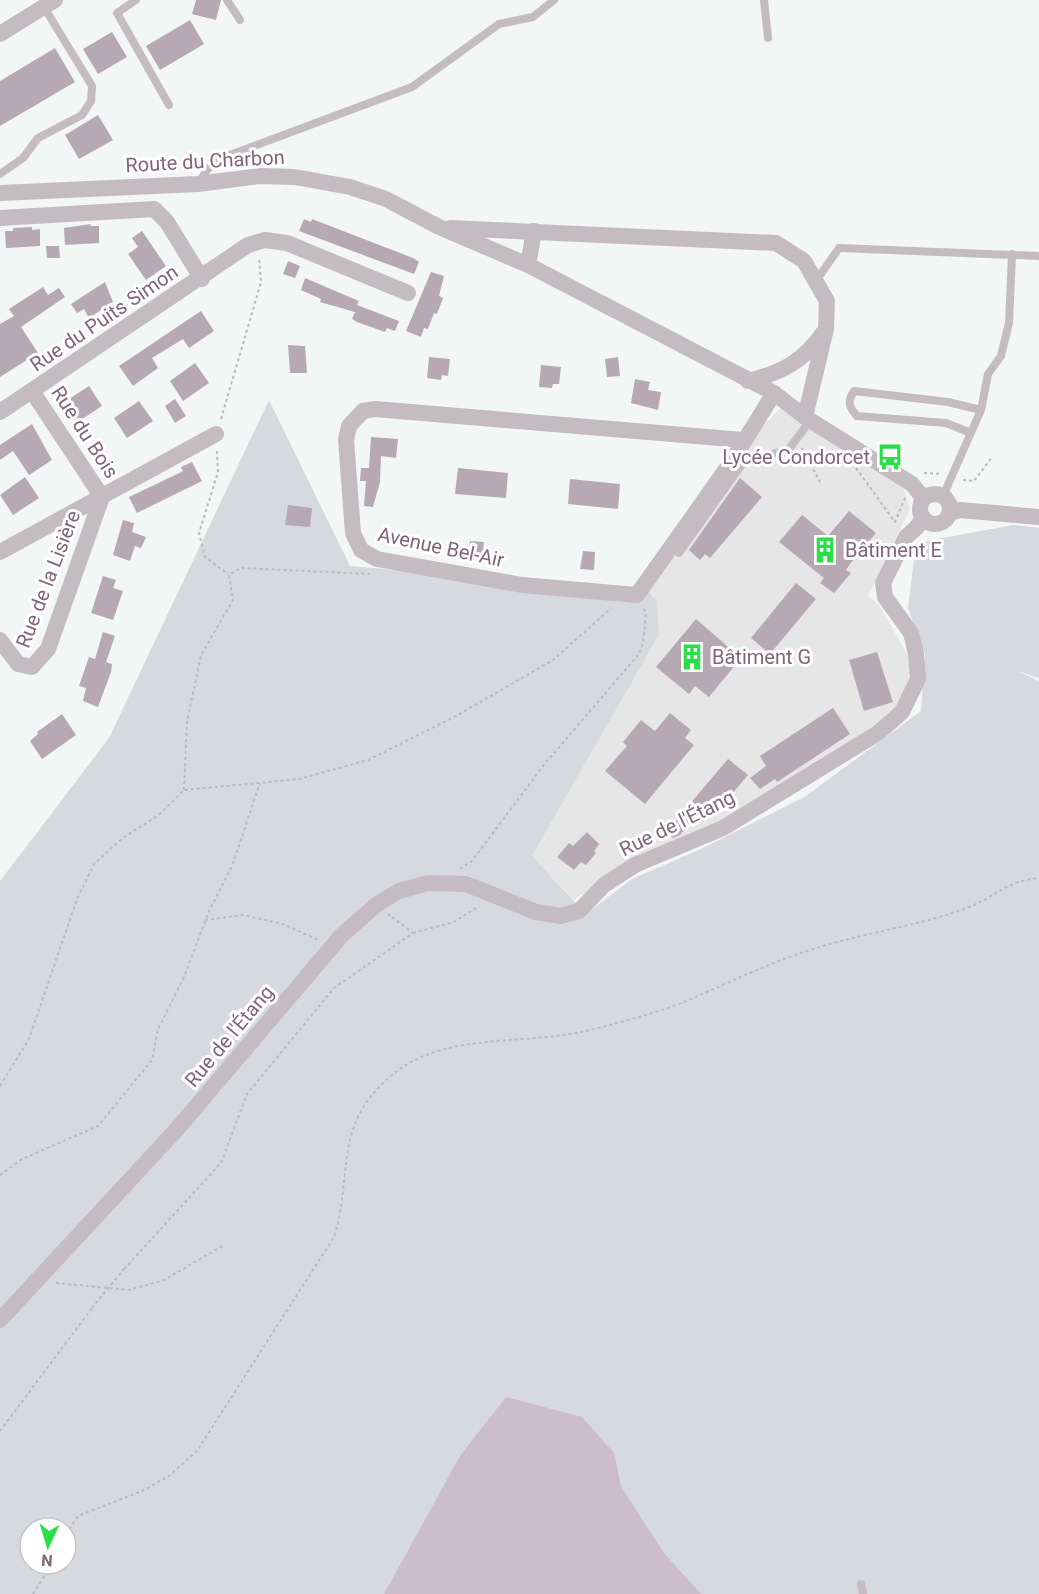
<svg xmlns="http://www.w3.org/2000/svg" width="1039" height="1594" font-family="Roboto,sans-serif">
<style>
.built{fill:#e6e6e7}
.green{fill:#d6dadf;fill-rule:evenodd}
.water{fill:#cbbdc9}
.building{fill:#b6a9b3}
.lines{fill:none;stroke-linecap:round;stroke-linejoin:round}
.path{stroke:#bcb7ba;stroke-width:2;stroke-dasharray:3 3;stroke-linecap:butt}
.lane{stroke:#c4bcc1;stroke-width:8}
.street{stroke:#c4bcc1;stroke-width:16}
.path-bridge{stroke:#bcb7ba;stroke-width:2;stroke-dasharray:3 3;stroke-linecap:butt}
.labels{text-anchor:middle;stroke-width:6;stroke-linejoin:round;paint-order:stroke}
.street-label{font-size:20px;fill:#826578;stroke:#fff}
.poi-label{font-size:20px;fill:#826578;stroke:#fff;text-anchor:start}
</style>
<rect width="100%" height="100%" fill="#f2f6f5"/>
<!-- built -->
<path class="built" d="M781 408 903 487 910 509 868 596 879 605 911 661 912 681 904 701 870 730 716 825 642 854 574 900 532 856 659 635 647 591 755 433Z"/>
<!-- green -->
<path class="green" d="M269 400 350 566 647 591 657 601 659 635 532 856 586 914 632 879 701 849 806 796 921 711 925 655 908 608 916 543 1013 525 1039 528V678L1018 671 1039 681V1594H0V881L109 738ZM30 1528H66V1564H30Z"/>
<!-- water -->
<path class="water" d="M506 1397 582 1417 614 1453 621 1486 663 1552 701 1594H384L460 1456Z"/>
<!-- building -->
<path class="building" d="M196 0H221L216 20 192 14Z
M190 20 204 44 160 70 146 46Z
M112 32 127 57 98 74 83 49Z
M55 48 75 82 0 126V81Z
M98 115 113 140 79 159 65 135Z
M304 219 311 222 312 219 413 258 419 262 414 274 299 231Z
M91 224 90 226H99V243L65 245 64 228Z
M32 227V230L40 229V246L6 248 5 231H13V228Z
M142 231 166 266 146 280 128 254 138 247 132 238Z
M46 246H59L60 258H47Z
M288 261 300 266 295 278 283 274Z
M431 272 444 276 439 296 443 298 437 314 434 313 428 329 424 328 421 337 406 331Z
M305 278 359 301 357 305 399 321 395 331 387 328 385 332 357 322 352 319 355 312 320 302 321 299 301 290Z
M105 282 113 302 89 318 84 309 77 313 71 304Z
M43 287 48 295 59 288 65 297 21 327 38 353 0 377V324L14 316 9 309Z
M201 311 214 331 189 348 183 339 152 358 158 368 133 386 119 366Z
M288 345 305 346 307 373H290Z
M429 357 450 359 448 376 442 375 441 380 427 378Z
M618 357 620 376 607 377 605 359Z
M195 363 209 383 183 401 170 381Z
M541 365 561 367 559 384H553L552 388 539 387Z
M635 379 650 382 648 390 661 392 658 410 631 403Z
M89 386 102 406 76 423 63 403Z
M175 399 186 416 175 423 165 406Z
M139 401 153 421 127 438 114 418Z
M32 424 52 460 29 475 13 451 0 460V445Z
M371 437 398 439 396 458 381 456 380 482 373 507 364 506 366 481H360L361 468H369Z
M192 462 202 481 137 513 129 497 171 477 183 471 181 467Z
M458 468 508 473 506 498 455 494Z
M25 477 39 498 13 515 0 495Z
M740 478 762 497 710 558 705 554 700 560 689 550Z
M570 479 620 484 618 509 568 504Z
M288 505 312 508 310 527 285 525Z
M849 511 876 533 850 564 846 570 851 573 834 593 820 583 824 578 779 542 802 515 828 536Z
M123 520 134 523 132 532 146 537 141 548 135 546 130 561 113 555Z
M470 541 484 542 482 560 468 558Z
M583 551 595 552 594 570 580 569Z
M103 576 116 580 113 588 123 591 113 620 91 613Z
M796 583 816 599 770 654 751 638Z
M696 619 741 658 709 697 695 686 689 694 656 667Z
M103 632 115 636 106 662 112 664 111 672 98 707 83 701 86 688 79 686 89 657 95 659Z
M877 652 893 702 864 711 849 660Z
M833 708 850 734 777 782 775 779 760 789 750 778 766 766 760 756Z
M670 713 691 730 685 738 694 745 645 804 605 771 627 746 623 742 641 720 655 731Z
M62 714 76 735 42 759 30 741 38 734 37 732Z
M728 759 748 775 714 815 708 819 699 811 680 835 673 838 666 832Z
M587 832 599 844 594 851 596 853 586 865 581 862 574 870 557 857 569 843 573 846Z"/>
<g class="lines">
<!-- path -->
<path class="path" d="M221 419 261 282 259 257
M802 448 820 482
M217 451 218 472 199 533 205 557 228 574
M856 468 895 522 905 498
M924 473 942 474
M963 480 974 481 992 457
M184 790 187 722 201 655 233 600 229 575 240 568 370 574
M460 869 472 861 543 766 639 654 643 643 646 613 644 609
M205 920 243 915 283 924 318 940
M413 933 454 922 479 906
M0 1086 29 1039 77 899 94 864 124 837 159 815 184 790 299 779 368 760 458 715 553 660 611 608
M0 1175 22 1159 98 1126 152 1060 158 1029 184 977 209 911 232 866 260 783
M124 1269 221 1163 247 1094 334 988 413 933 388 914
M56 1283 129 1290 164 1280 224 1245
M0 1431 92 1308
M66 1534 78 1516 142 1491 169 1476 197 1451 334 1237C353 1178 333 1131 384 1082 438 1029 522 1047 590 1030 626 1021 665 1011 698 996 734 980 770 963 807 951 860 933 917 927 969 907 996 897 1005 881 1039 878
M33 1594 52 1564"/>
<!-- lane -->
<path class="lane" d="M136 0 117 13 169 105
M227 0 240 20
M764 0 768 38
M0 174 23 158 38 138 82 115 91 101 92 86 44 7
M198 184 207 170 219 159 412 87 499 24 533 17 554 0
M816 281 839 248 1039 256
M981 410 988 374 1001 356 1009 323 1012 254
M943 496 981 410 948 402 854 391C847 402 849 407 857 416L946 423 971 433
M679 553 743 463 789 449 810 421
M861 1584 863 1594"/>
<!-- street -->
<path class="street" d="M0 34 55 0
M0 193 198 184 260 176 295 177 350 187 386 199 439 227 528 265 774 393 805 417 912 484 924 499
M0 218 154 209 167 222 202 279
M450 228 776 243 804 261 827 301 826 329 805 417
M528 265 534 231
M748 381C781 373 804 361 823 333
M32 391 102 497
M0 412 248 245 265 240 287 243 408 293
M743 440 375 409 363 411 349 426 346 440 353 533 361 550 377 559 522 585 637 595 732 461 774 393
M920 509a15 15 0 1 1 30 0a15 15 0 1 1-30 0Z
M949 513 960 510 1039 517
M0 552 216 434
M0 640 18 664 32 667 48 649 102 497
M0 1320 178 1128 342 935 376 905 399 891 428 883 466 884 536 912 561 916 579 911 604 885 635 865 723 828 878 733 902 712 918 679 916 654 911 633 885 597 883 583 906 537 917 527 923 517"/>
<!-- path-bridge -->
<path class="path-bridge" d="M92 1308 124 1269"/>
</g>
<!-- icons -->
<defs>
<g id="bus-bare" transform="scale(2.07)"><path d="M-5-6H5V4H4V6H2V4H-2V6H-4V4H-5ZM-3.5-4V0h7V-4ZM-3.5 1.2v1.5H-2V1.2ZM2 1.2v1.5H3.5V1.2Z" fill="#2ade47" stroke="#fff" stroke-width="2.5" paint-order="stroke"/></g>
<g id="building-bare" transform="scale(2.07)"><path d="M-4-6H4V6H1V3H-1V6H-4ZM-2.5-4.3h1.7v1.8h-1.7ZM.8-4.3h1.7v1.8H.8ZM-2.5-1h1.7V.8h-1.7ZM.8-1h1.7V.8H.8Z" fill="#2ade47" stroke="#fff" stroke-width="2.5" paint-order="stroke"/></g>
</defs>
<g fill-rule="evenodd">
<use href="#bus-bare" x="890" y="457"/>
<use href="#building-bare" x="825" y="550"/>
<use href="#building-bare" x="692" y="657"/>
</g>
<g class="labels">
<!-- street labels -->
<g class="street-label">
<text transform="translate(205 161) rotate(-3)" y="7">Route du Charbon</text>
<text transform="translate(104 318) rotate(-34)" y="7">Rue du Puits Simon</text>
<text transform="translate(85 432) rotate(57)" y="7">Rue du Bois</text>
<text transform="translate(441 547) rotate(12)" y="7">Avenue Bel-Air</text>
<text transform="translate(48 579) rotate(-69)" y="7">Rue de la Lisière</text>
<text transform="translate(677 823) rotate(-26)" y="7">Rue de l'Étang</text>
<text transform="translate(229 1036) rotate(-50)" y="7">Rue de l'Étang</text>
</g>
<!-- poi labels -->
<g class="poi-label">
<text x="870" y="464" text-anchor="end">Lycée Condorcet</text>
<text x="845" y="557">Bâtiment E</text>
<text x="712" y="664">Bâtiment G</text>
</g>
</g>
<!-- north arrow -->
<g transform="translate(48 1546) rotate(184)"><circle r="28" fill="#ffffff" stroke="#cdc1c9" stroke-width="1.5"/>
<path d="M0-4.5L10 22L0 15L-10 22Z" fill="#2ade47"/>
<text y="-9" font-size="16" font-weight="bold" text-anchor="middle" fill="#826578">N</text>
</g>
</svg>
